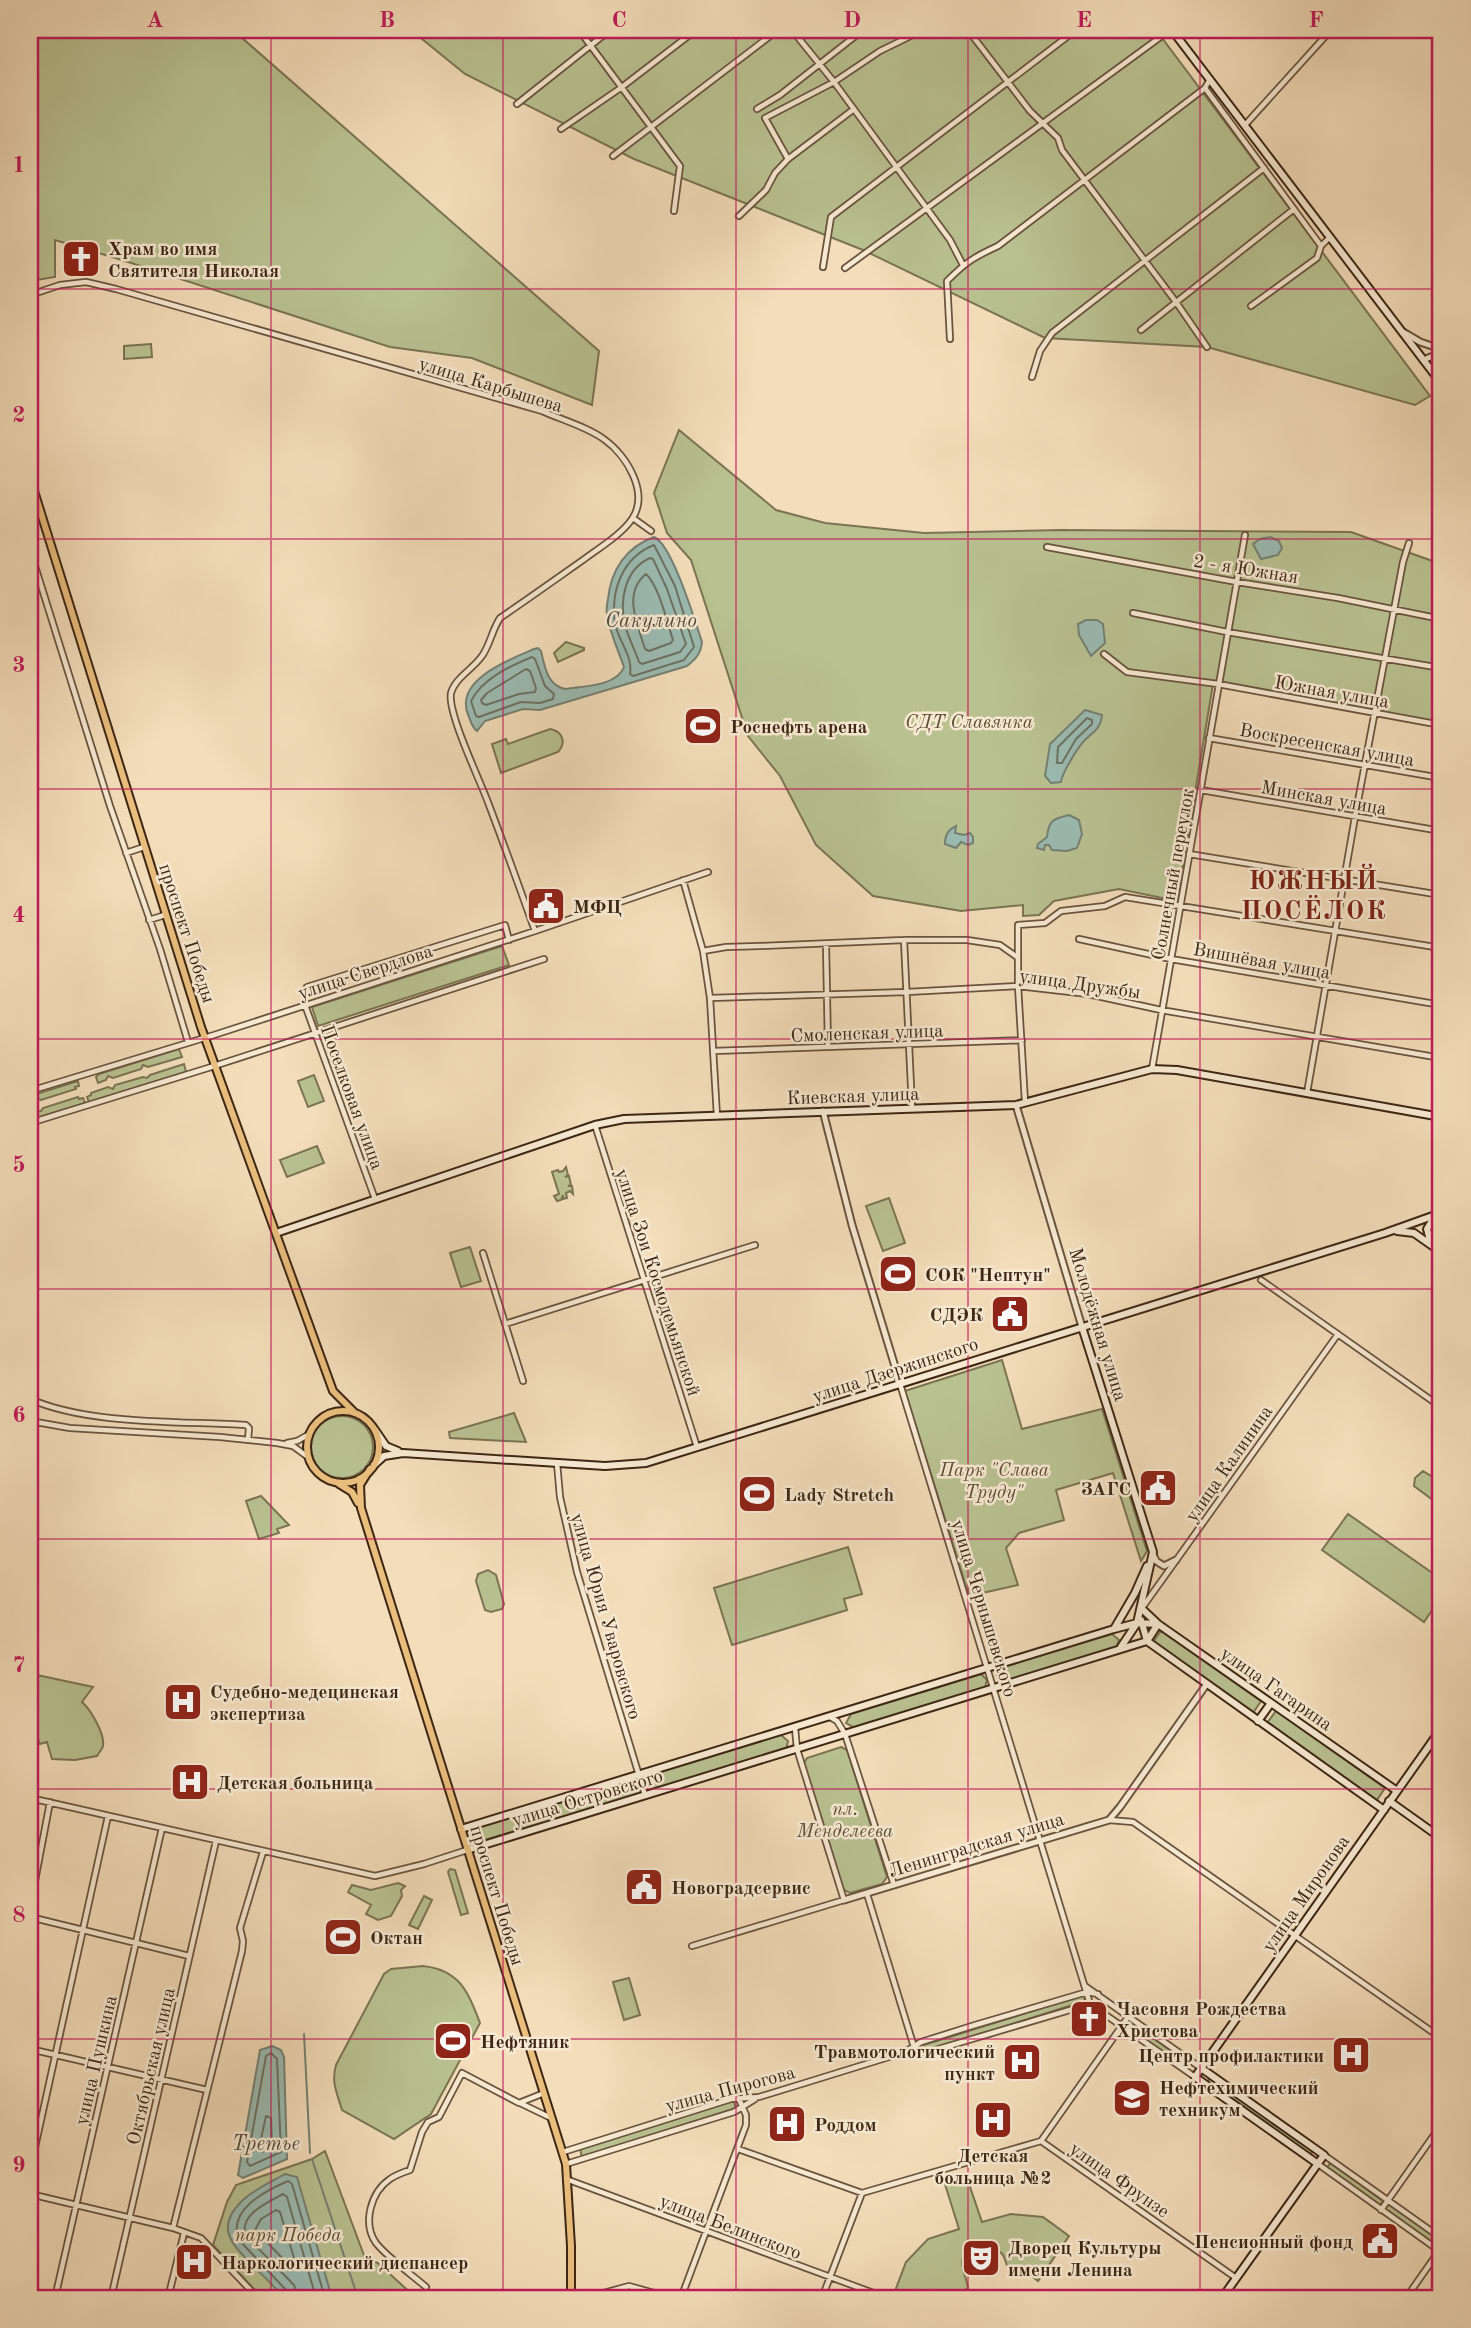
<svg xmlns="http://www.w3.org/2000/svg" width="1471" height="2328" font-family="'Old Standard TT',serif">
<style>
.green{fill:#b9c191;stroke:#7b7452;stroke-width:2}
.water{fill:#9bbbb2;stroke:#758073;stroke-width:2}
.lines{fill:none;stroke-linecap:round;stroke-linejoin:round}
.shore{stroke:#6c7163;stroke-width:2}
.stream{stroke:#758073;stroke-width:2}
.minor-casing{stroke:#6a543e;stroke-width:8}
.tertiary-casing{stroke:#6a543e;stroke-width:9}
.secondary-casing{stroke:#3d2714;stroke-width:10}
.primary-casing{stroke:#3d2714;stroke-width:10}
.minor{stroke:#f7e9d2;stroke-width:4.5}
.tertiary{stroke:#f7e9d2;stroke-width:5}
.secondary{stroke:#f7e9d2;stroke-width:6}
.primary{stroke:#eabe7d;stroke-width:6}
.grid{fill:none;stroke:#c2185b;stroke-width:2;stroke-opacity:0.55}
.labels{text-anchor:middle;stroke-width:5;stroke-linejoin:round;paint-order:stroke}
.poi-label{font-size:19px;font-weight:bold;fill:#3d2714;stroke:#f7e9d2;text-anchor:start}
.street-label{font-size:19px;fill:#3d2714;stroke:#f7e9d2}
.park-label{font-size:19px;font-style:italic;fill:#5c4e33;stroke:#f7e9d2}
.water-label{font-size:21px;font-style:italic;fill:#544c3c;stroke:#f7e9d2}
.district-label{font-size:26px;font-weight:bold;letter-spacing:2px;fill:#7a1f14;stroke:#f7e9d2}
.neatline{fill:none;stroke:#c2185b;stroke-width:2.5}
.grid-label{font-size:23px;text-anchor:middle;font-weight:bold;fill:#c2185b}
</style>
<rect width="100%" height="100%" fill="#f3ddba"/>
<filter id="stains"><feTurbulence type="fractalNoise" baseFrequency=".00286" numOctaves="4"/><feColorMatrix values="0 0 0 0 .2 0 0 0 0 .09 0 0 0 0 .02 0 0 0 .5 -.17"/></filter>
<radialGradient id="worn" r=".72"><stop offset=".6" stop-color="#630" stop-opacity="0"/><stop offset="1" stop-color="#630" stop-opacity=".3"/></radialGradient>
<!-- green -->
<path class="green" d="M30 30H233L599 351 592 405 472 358 390 347 122 260 55 240V277L30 281Z
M411 30H1156L1430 396 1415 405 1207 347 1045 338 863 250 634 159 465 74Z
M151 344 152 357 124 359V346Z
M679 430 776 510 825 523 924 533 1061 530 1351 532 1441 564V724L1213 684 1177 901 1119 889 1054 901 1039 915 1023 916V905L961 911 873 896 816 845 780 776 748 736 691 560 667 533 654 493Z
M566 642 584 648V650L558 662 554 653Z
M550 729C562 731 567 742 558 752L501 773 492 744 506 739 508 744Z
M502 946 509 965 318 1026 312 1007Z
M179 1049 182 1057 148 1067 143 1065 141 1069 113 1078 108 1076 106 1080 98 1083 96 1077 99 1074Z
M184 1064 186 1072 89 1102 87 1097 91 1095V1093L108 1087 113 1089 115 1085 143 1077 147 1078 150 1075Z
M314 1075 324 1101 308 1107 298 1081Z
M78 1081 79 1086 75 1087 76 1089 41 1100 38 1099 30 1104V1096Z
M78 1097 79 1099 83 1098 85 1103 30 1120V1112L41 1111 43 1108Z
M317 1146 324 1163 287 1177 280 1160Z
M566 1167 568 1175 565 1177 569 1176 571 1185 568 1186H572L573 1194 570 1191 566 1193 567 1198 563 1199V1195L561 1200 557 1201 554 1196 559 1194 552 1172 558 1170 559 1172 563 1171Z
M889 1198 905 1243 883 1251 866 1206Z
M470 1247 481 1281 461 1287 450 1253Z
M1002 1360 1022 1429 1102 1409 1147 1551 1141 1561 1113 1473 1056 1490 1064 1520 1019 1533 1006 1548 1018 1585 969 1596 905 1391Z
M514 1413 526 1442 450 1438 449 1432Z
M311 1447a31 31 0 1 1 62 0a31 31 0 1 1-62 0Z
M1423 1471 1441 1482V1506L1414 1486 1415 1478Z
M261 1496 289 1525 277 1529 279 1533 259 1539 246 1501Z
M1348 1514 1441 1579V1597L1424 1622 1322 1550Z
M848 1547 862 1594 844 1599 847 1610 732 1645 714 1588Z
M488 1570 496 1575 504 1604 502 1609 491 1612 485 1610 476 1581 478 1574Z
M1161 1631 1261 1701 1253 1713 1153 1642Z
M1112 1634 1119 1640 1116 1648 1004 1682 997 1676 1000 1668Z
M981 1674 987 1680 985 1688 855 1728 846 1723 851 1714Z
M37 1675 93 1687 82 1702C91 1710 105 1734 103 1746 103 1748 98 1754 97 1756L75 1760 52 1759 47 1742 40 1744 36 1733 30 1734V1681Z
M1276 1711 1385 1788 1377 1800 1267 1723Z
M781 1735 788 1741 786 1750 645 1792 640 1778Z
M841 1747 847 1750 887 1877 882 1884 850 1893 843 1889 804 1763 807 1758Z
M638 1779 643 1793 478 1842 473 1829Z
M450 1869 455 1870 468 1913 461 1915 448 1872Z
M398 1883 405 1886 401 1890 402 1896 391 1916 378 1920 366 1914 371 1905 348 1892 352 1885 371 1890Z
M424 1896 432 1900 418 1929 409 1925Z
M423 1966C460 1970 468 1992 480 2023L431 2114 394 2139 342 2110C337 2093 331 2082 336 2065L384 1974 391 1969Z
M629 1978 640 2015 624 2020 613 1982Z
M1084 1995 1085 2001 926 2051 924 2045Z
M1131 2022 1190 2065 1187 2070 1128 2028Z
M1210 2078 1313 2151 1309 2156 1206 2083Z
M733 2100 736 2108 582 2157 580 2149Z
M325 2151 365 2258 378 2263 416 2298H262L213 2245 227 2202 236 2185 312 2159Z
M1330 2163 1383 2201 1379 2206 1327 2168Z
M966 2175 982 2222 1011 2214 1043 2217 1069 2236 1038 2281 1024 2270 1020 2275C1005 2273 1009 2266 1003 2255 1000 2251 990 2245 985 2241L967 2246 968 2250C956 2261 966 2274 968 2288L956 2298H914L895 2291 906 2262 928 2239 959 2229 944 2181Z
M1388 2204 1441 2241 1437 2246 1385 2209Z"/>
<!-- water -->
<path class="water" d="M654 537C672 544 695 621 702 642 701 653 696 659 687 666L540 710 523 709 485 721 477 731C472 727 471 723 469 717 452 681 508 660 534 649L538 648 541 651C545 667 547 686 566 689 584 686 617 686 624 667 618 650 610 633 607 615 606 610 607 604 608 599 611 570 626 547 654 537Z
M1270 537 1279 541 1282 548 1278 555 1261 559 1253 544 1260 539Z
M1086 620H1097L1103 624 1105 643 1091 656 1079 635 1078 624Z
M1085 710 1102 715C1100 731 1093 731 1083 742 1077 749 1062 773 1061 782L1051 783 1045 776 1050 744Z
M1069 815 1079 820 1082 834 1077 848 1067 851 1052 850 1049 845H1045L1044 850 1037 848 1038 844 1047 837C1049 819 1054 819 1069 815Z
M956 826 955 833 964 835 970 833 973 837V843L968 845 961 842 956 848 945 844C945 835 948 830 956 826Z
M272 2046 281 2050 284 2057 287 2159 243 2178 238 2175 260 2050Z
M285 2174 297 2177 332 2298H285C275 2288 265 2277 254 2267 233 2245 213 2228 243 2200 255 2189 271 2182 285 2174Z"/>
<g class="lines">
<!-- shore -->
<path class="shore" d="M654 545 675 586 694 647 684 660 633 676 630 674C633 657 620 643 616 627 609 594 621 558 654 545Z
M650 558 653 559 667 589 686 644 680 652 642 664 639 662C635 650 628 637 625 625 619 600 625 569 650 558Z
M646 574C659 586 667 622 673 640L671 643 649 651 645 649C638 626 622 593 646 574Z
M532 657 535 659 545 686 554 694 553 699 540 703 521 702 479 717 476 716 471 701C482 679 510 666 532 657Z
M526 669 530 671 536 688 535 692 519 694 486 705 482 703 481 700 487 693Z
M1087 718 1092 720V724L1076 739 1062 763H1057L1058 747Z
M271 2053 277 2059 281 2152 250 2166 247 2162 266 2056Z
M266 2116 271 2118 272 2146 262 2152 259 2148Z
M276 2210 280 2212 295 2261 292 2266 289 2265 255 2230 261 2219Z
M289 2298 287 2291 239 2240C227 2210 265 2191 288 2181L292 2184 325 2298
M298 2298 294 2285 246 2236C238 2215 268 2202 283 2194L287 2197 316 2298"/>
<!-- stream -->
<path class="stream" d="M304 2034 310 2153
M312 2159 357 2295"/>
<!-- minor casing -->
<g class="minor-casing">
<path id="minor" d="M579 30 680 166 674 211
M792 30 834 82 950 240 963 265
M968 30 1030 111 1058 138 1062 150 1176 302 1207 347
M1210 79 1205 88 1321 246 1330 237
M517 104 610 30
M757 109 780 95 863 30
M1245 125 1331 30
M561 129 622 87 696 30
M613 156 778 30
M788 159 765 118 834 82 880 51 923 30
M739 216 766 190 775 173 788 159 854 109
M823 267 831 217 1076 30
M845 268 1170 30
M30 295 60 285 86 282 116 289 542 411C562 420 588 427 605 440 626 455 650 493 632 519 621 535 599 548 583 560 556 579 528 599 500 618 492 630 490 645 482 656 473 669 455 678 451 693 447 713 481 782 489 805 505 847 520 889 535 931
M1251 306 1317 258 1321 246
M1141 330 1294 209
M950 339 947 281C966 262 974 257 998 246L1205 88
M1032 377 1040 351 1052 333 1264 168
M633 518 651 531
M1047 547 1237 582 1338 598 1441 619
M30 550 110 806 160 949 188 1042
M1133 613 1227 632 1441 668
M1104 654 1127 672 1218 684 1441 725
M1209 738 1441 778
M1201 790 1441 831
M126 853 144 847
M1189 854 1441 895
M683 880 703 951 710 998 717 1116
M149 920 165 915
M1079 939 1171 959 1441 1005
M904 940 912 1107
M826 944 828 1047
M703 951 726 947 760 946 904 940H967L1000 945 1017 957
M307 987 505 925 509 940
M710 998 907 992 1018 986 1088 994 1161 1010 1441 1058
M305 1005 375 1199
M713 1051 1022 1040
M1152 1069 1245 535
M30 1091 214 1035 535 931 708 872
M1307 1093 1355 817 1403 562 1409 543
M1025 1102 1018 986V925L1045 923 1061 911 1105 906 1125 897 1441 948
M30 1123 208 1068 544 959
M595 1125 697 1447
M483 1253 523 1381
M1261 1280 1441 1407
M505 1324 755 1245
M900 1384 1090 2004 1195 2077
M30 1399C88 1425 182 1421 246 1425L249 1428 248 1440
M30 1421 70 1428 220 1437 277 1443 293 1446 308 1457
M287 1443 297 1441 308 1435
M557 1463 560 1497 577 1572 645 1795
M1142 1608 1338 1334
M830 1717 837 1721 845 1734 894 1885
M30 1798 375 1876 424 1864 467 1850
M1109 1820 1133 1822 1441 2038
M867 1894 914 2047
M30 1907 50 1802
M30 1917 189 1956
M692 1946 844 1900 797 1749 795 1728
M1085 1986 1201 2068
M30 2049 207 2090
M906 2052 925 2053 1090 2004
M520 2103 551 2118
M1041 2141 1236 2278
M1041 2141 1128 2017
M738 2149 862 2193 1041 2141
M563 2152 731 2099 759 2097 808 2082 905 2052 921 2042 975 2025 1087 1992 1098 1994
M1324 2155 1441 2238
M566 2164 734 2112 755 2099
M1318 2164 1441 2252
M30 2170 108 1816
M566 2179 887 2298
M30 2194 173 2228 201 2238 258 2298
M1381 2210 1441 2125
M173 2228 242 1951 243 1941 240 1928 263 1852
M426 2287C412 2275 386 2256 376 2243 362 2223 371 2192 390 2179 396 2175 404 2172 410 2170L422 2132 428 2122 439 2117 462 2073 519 2103 544 2093
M55 2298 162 1828
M111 2298 216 1841
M168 2298 184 2233
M585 2298 629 2286 672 2298
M681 2298 746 2125V2115L739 2099
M822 2298 862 2193
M1406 2298 1441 2248"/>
</g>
<!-- tertiary casing -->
<g class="tertiary-casing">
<path id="tertiary" d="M1403 332 1420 342 1441 349
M1423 360 1441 353
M1016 1105 1082 1327
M823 1111 852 1225 900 1383
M1153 1554 1156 1561 1164 1566 1176 1560
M844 1900 1109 1820 1120 1807 1206 1685"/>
</g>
<!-- secondary casing -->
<g class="secondary-casing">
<path id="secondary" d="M1172 30 1441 383
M1397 1231 1414 1233 1441 1252
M276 1233 595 1125 624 1119 1016 1105 1152 1069 1177 1070 1441 1117
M1430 1240 1427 1229 1435 1216
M1082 1327 1153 1552 1137 1623 1121 1647
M375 1430 386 1446 398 1451
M374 1465 384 1456 403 1453 605 1466 646 1463 1385 1233 1441 1213
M1141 1608 1158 1624 1397 1791
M1141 1620 1147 1641 1384 1810
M1114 1629 1135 1593 1147 1566
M1147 1641 1158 1624
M1258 1721 1271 1703
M1389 1801 1441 1838
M461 1829 1114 1629 1137 1623 1158 1624
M467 1850 1147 1641
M1201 2068 1324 2155 1222 2298
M1318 2164 1195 2077 1441 1729"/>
</g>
<!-- primary casing -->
<g class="primary-casing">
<path id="primary" d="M30 478 201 1027 333 1391 354 1412
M307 1447a36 36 0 1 1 72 0a36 36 0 1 1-72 0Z
M370 1469 360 1485 361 1508 566 2164 571 2246V2298
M339 1484 352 1492 358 1503"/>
</g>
<!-- minor -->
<use href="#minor" class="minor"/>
<!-- tertiary -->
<use href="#tertiary" class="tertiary"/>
<!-- secondary -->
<use href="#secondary" class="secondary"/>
<!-- primary -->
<use href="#primary" class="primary"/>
</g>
<!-- grid -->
<path class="grid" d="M271 30V2298M503 30V2298M736 30V2298M968 30V2298M1200 30V2298M30 289H1441M30 539H1441M30 789H1441M30 1039H1441M30 1289H1441M30 1539H1441M30 1789H1441M30 2039H1441"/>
<!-- icons -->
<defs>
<g id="church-square" transform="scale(2.0125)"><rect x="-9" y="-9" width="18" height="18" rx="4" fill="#8f2418" stroke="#f7e9d2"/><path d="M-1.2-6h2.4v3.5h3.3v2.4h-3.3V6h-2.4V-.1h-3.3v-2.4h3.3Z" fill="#fff"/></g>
<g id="stadium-square" transform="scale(2.0125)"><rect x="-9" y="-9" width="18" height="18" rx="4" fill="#8f2418" stroke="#f7e9d2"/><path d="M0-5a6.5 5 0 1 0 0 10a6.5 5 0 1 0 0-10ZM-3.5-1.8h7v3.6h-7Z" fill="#fff"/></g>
<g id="civic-square" transform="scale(2.0125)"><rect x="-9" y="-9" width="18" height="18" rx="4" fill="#8f2418" stroke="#f7e9d2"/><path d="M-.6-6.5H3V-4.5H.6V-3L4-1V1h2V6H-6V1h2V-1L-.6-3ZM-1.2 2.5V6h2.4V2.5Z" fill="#fff"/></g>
<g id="hospital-square" transform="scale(2.0125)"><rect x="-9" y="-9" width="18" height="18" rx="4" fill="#8f2418" stroke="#f7e9d2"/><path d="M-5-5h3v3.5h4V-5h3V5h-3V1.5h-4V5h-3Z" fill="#fff"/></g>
<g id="university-square" transform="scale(2.0125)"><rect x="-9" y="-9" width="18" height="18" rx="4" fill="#8f2418" stroke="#f7e9d2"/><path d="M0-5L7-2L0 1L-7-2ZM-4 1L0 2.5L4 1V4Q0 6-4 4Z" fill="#fff"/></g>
<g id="theatre-square" transform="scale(2.0125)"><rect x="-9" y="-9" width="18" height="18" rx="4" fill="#8f2418" stroke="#f7e9d2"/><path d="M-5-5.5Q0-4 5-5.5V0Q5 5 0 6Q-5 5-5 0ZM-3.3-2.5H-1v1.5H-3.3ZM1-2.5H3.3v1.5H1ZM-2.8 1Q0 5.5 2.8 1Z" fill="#fff"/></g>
</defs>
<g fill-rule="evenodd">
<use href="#church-square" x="81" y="259"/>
<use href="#stadium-square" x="703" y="726"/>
<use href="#civic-square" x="546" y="906"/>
<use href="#stadium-square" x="898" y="1274"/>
<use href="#civic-square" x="1010" y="1314"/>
<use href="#civic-square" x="1158" y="1488"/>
<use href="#stadium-square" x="757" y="1494"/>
<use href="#hospital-square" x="183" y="1702"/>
<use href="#hospital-square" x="190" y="1782"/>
<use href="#civic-square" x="644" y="1887"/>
<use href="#stadium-square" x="343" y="1937"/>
<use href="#church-square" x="1089" y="2019"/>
<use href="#stadium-square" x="453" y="2041"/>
<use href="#hospital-square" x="1351" y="2055"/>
<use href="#hospital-square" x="1022" y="2062"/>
<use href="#university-square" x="1132" y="2098"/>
<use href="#hospital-square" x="993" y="2120"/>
<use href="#hospital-square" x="787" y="2124"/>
<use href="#civic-square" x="1380" y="2241"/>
<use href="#theatre-square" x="981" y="2258"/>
<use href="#hospital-square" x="194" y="2262"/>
</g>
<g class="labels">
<!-- poi labels -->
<g class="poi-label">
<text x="108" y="255">Храм во имя<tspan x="108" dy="22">Святителя Николая</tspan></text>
<text x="730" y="733">Роснефть арена</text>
<text x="573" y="913">МФЦ</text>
<text x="925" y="1281">СОК "Нептун"</text>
<text x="983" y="1321" text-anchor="end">СДЭК</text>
<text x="1131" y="1495" text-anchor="end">ЗАГС</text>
<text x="784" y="1501">Lady Stretch</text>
<text x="210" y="1698">Судебно-медецинская<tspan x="210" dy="22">экспертиза</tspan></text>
<text x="217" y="1789">Детская больница</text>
<text x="671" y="1894">Новоградсервис</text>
<text x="370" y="1944">Октан</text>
<text x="1116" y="2015">Часовня Рождества<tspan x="1116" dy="22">Христова</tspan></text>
<text x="480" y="2048">Нефтяник</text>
<text x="995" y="2058" text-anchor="end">Травмотологический<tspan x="995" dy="22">пункт</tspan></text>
<text x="1324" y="2062" text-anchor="end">Центр профилактики</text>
<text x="1159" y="2094">Нефтехимический<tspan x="1159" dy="22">техникум</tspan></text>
<text x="814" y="2131">Роддом</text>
<text x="993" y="2162" text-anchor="middle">Детская<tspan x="993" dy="22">больница №2</tspan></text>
<text x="1353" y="2248" text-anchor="end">Пенсионный фонд</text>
<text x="1008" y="2254">Дворец Культуры<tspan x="1008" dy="22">имени Ленина</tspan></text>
<text x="221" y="2269">Наркологический диспансер</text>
</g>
<!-- street labels -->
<g class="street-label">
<text transform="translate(491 384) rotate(17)" y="7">улица Карбышева</text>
<text transform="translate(1246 568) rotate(9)" y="7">2 - я Южная</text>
<text transform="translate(1332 691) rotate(10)" y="7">Южная улица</text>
<text transform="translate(1327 744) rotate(10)" y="7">Воскресенская улица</text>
<text transform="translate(1324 797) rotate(10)" y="7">Минская улица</text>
<text transform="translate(1172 874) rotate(-80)" y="7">Солнечный переулок</text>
<text transform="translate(188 933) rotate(72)" y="7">проспект Победы</text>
<text transform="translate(1262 960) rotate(10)" y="7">Вишнёвая улица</text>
<text transform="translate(365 971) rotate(-18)" y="7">улица Свердлова</text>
<text transform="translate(1080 983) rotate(8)" y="7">улица Дружбы</text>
<text transform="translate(867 1032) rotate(-2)" y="7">Смоленская улица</text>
<text transform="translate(853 1095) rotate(-2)" y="7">Киевская улица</text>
<text transform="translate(353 1097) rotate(70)" y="7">Поселковая улица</text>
<text transform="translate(659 1282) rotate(72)" y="7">улица Зои Космодемьянской</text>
<text transform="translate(1099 1324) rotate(73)" y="7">Молодёжная улица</text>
<text transform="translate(895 1369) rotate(-18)" y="7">улица Дзержинского</text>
<text transform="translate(1228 1463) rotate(-55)" y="7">улица Калинина</text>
<text transform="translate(985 1608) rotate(73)" y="7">улица Чернышевского</text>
<text transform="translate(607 1616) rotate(74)" y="7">улица Юрия Уваровского</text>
<text transform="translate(1277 1688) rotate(35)" y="7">улица Гагарина</text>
<text transform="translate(587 1797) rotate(-17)" y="7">улица Островского</text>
<text transform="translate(976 1844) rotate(-17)" y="7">Ленинградская улица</text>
<text transform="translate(1305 1893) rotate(-55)" y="7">улица Миронова</text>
<text transform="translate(498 1895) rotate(73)" y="7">проспект Победы</text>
<text transform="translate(95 2060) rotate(-77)" y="7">улица Пушкина</text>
<text transform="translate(150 2066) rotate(-77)" y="7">Октябрьская улица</text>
<text transform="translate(730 2088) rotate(-15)" y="7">улица Пирогова</text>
<text transform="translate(1120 2179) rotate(35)" y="7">улица Фрунзе</text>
<text transform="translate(731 2226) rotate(21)" y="7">улица Белинского</text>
</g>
<!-- park labels -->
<g class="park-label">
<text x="969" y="728">СДТ Славянка</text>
<text x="994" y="1476">Парк "Слава<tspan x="994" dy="22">Труду"</tspan></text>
<text x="845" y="1815">пл.<tspan x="845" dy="22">Менделеева</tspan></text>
<text x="288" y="2241">парк Победa</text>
</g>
<!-- water labels -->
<g class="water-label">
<text x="651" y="627">Сакулино</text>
<text x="266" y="2150">Третье</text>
</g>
<!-- district labels -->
<g class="district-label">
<text x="1314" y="889">ЮЖНЫЙ<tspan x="1314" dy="30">ПОСЁЛОК</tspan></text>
</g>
</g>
<!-- margin -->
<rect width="1471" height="2328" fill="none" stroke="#f3ddba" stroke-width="77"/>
<rect x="38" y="38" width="1394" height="2252" class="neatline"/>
<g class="grid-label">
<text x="155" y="27">A</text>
<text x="387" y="27">B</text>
<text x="619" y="27">C</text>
<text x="852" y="27">D</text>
<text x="1084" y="27">E</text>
<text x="1316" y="27">F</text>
<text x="19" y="172">1</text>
<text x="19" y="422">2</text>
<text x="19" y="672">3</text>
<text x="19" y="922">4</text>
<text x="19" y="1172">5</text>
<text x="19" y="1422">6</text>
<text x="19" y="1672">7</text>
<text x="19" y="1922">8</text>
<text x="19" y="2172">9</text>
</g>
<rect width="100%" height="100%" filter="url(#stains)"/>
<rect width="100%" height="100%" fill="url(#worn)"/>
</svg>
